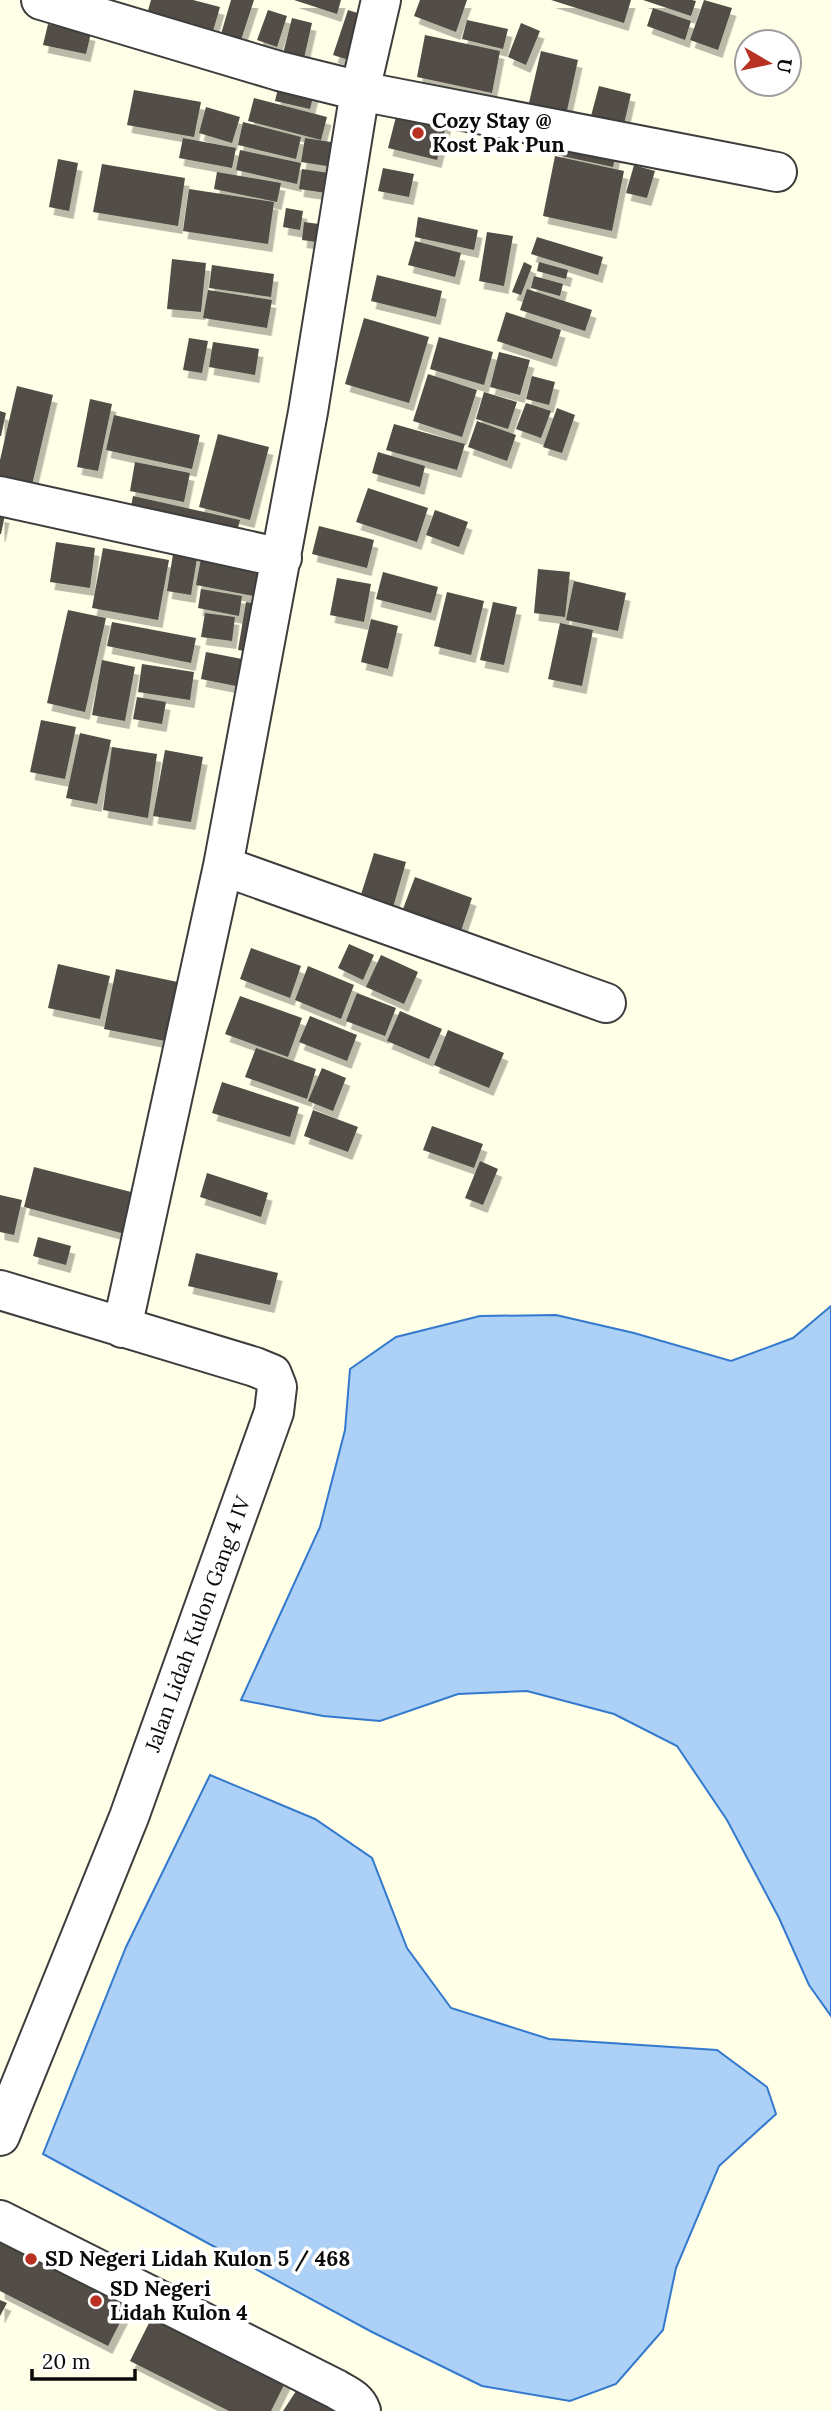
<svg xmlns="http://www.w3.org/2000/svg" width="831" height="2411" font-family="Lora,serif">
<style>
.water{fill:#acd0f6;stroke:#3379cd;stroke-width:2}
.building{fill:#524d46;filter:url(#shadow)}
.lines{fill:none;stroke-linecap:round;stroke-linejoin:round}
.minor-casing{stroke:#3d3d3d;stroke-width:42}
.minor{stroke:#fff;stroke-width:38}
.poi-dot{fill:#b83123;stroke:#fff;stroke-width:2.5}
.labels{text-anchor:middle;stroke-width:7;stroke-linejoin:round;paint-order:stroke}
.poi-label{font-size:21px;font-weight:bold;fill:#0a0a0a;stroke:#fff;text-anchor:start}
.street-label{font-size:21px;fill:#0a0a0a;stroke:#fff}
</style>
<defs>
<filter id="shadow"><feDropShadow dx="4.5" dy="8" stdDeviation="0" flood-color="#0004"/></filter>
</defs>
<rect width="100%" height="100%" fill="#fffee7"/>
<!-- water -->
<path class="water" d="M831 1306V2016L809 1985 779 1918 727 1820 677 1746 614 1714 527 1691 458 1694 380 1721 323 1716 241 1700 320 1527 345 1430 350 1369 396 1337 480 1316 556 1315 634 1333 731 1361 793 1338Z
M210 1775 315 1819 372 1858 407 1948 451 2008 549 2039 717 2050 767 2087 776 2114 719 2166 676 2268 663 2330 616 2384 570 2401 482 2386 372 2332 43 2154 126 1947Z"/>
<!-- building -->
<path class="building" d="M151 0H193L220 7 213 31 147 14Z
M231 0H254L241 40 221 34Z
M294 0H341L337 14Z
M420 0H467L456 32 414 16Z
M551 0H631L624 23Z
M643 0H692L696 1 691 16Z
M704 0 732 8 718 50 690 40Z
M653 8 691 21 685 40 647 26Z
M268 10 287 16 277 47 257 40Z
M348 10 370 17 355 62 333 55Z
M292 18 312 23 304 58 283 54Z
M467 20 508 29 503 49 462 39Z
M521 23 540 31 526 65 508 57Z
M48 24 91 33 86 54 43 45Z
M425 35 500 51 492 93 417 77Z
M541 51 578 60 566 115 528 107Z
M280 80 315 89 310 109 275 101Z
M599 86 631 94 624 124 591 116Z
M134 90 201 102 194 137 127 125Z
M254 98 327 117 321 140 248 121Z
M399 105 448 118 437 160 388 148Z
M206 107 240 117 232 143 199 133Z
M243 122 301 137 296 159 238 145Z
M560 136 617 148 613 167 557 155Z
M183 138 236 148 232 168 179 158Z
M305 138 350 145 346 169 301 162Z
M240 150 301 163 297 184 236 170Z
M555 156 624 171 612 231 543 216Z
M58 159 78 163 69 211 49 207Z
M102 164 185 178 178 226 93 212Z
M634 165 655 171 647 198 626 193Z
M383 168 414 174 409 197 378 191Z
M302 169 343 175 340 195 299 189Z
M217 172 281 183 277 202 214 189Z
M189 189 274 202 268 244 183 231Z
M286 208 303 211 300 230 283 227Z
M418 217 478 230 474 250 415 237Z
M304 222 334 226 331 244 302 240Z
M487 232 513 236 504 286 479 281Z
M537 237 603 257 598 275 531 254Z
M415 241 461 253 455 277 408 265Z
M172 259 206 263 201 312 167 309Z
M524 262 532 266 521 295 512 292Z
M539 262 568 270 566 279 537 271Z
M212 265 274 274 271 297 209 288Z
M377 275 442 291 436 317 371 301Z
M534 276 563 284 560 296 531 288Z
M527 289 592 310 585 331 520 310Z
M208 290 272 300 267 328 203 318Z
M506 312 561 330 552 359 497 341Z
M364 318 429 337 409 403 345 384Z
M439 337 493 352 484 385 430 369Z
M189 338 208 341 202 373 183 370Z
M213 342 259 349 255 375 209 367Z
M499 352 530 360 520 395 490 387Z
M428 374 477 390 462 437 413 421Z
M532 376 555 382 549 405 526 399Z
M17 386 53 395 32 485 0 477V460Z
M484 392 517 402 508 429 476 419Z
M90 399 112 404 98 471 77 467Z
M526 403 551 411 541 438 516 429Z
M557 408 575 415 562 453 543 447Z
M0 411 6 413 1 436H0Z
M114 415 200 435 192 469 106 450Z
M477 421 516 435 507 461 468 447Z
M394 424 465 444 457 470 386 450Z
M218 434 269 447 250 520 199 507Z
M378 452 425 466 420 487 372 473Z
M135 462 190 473 184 502 130 491Z
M368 488 428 508 417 542 356 522Z
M133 496 240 520 234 543 129 518Z
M435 510 468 522 459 547 426 535Z
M0 514 5 515 1 534H0Z
M319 526 374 540 367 568 312 554Z
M56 542 95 548 90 588 50 582Z
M103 548 169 560 158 620 92 608Z
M174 548 198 552 191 595 167 591Z
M203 548 265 560 258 597 196 585Z
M538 569 570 572 565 617 534 613Z
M383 572 438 587 431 613 376 599Z
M337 578 371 584 364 622 330 615Z
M574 581 626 593 618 631 566 620Z
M201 589 242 596 239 616 198 608Z
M447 592 484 601 471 655 434 646Z
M246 602 267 605 259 653 238 650Z
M493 602 517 607 504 665 480 660Z
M68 610 106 618 85 712 47 703Z
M205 613 235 617 232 641 201 637Z
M371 619 398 626 388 669 361 662Z
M112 622 196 638 191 663 107 646Z
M560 623 593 630 582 686 548 679Z
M206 652 257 662 251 689 201 679Z
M102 660 135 667 125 721 92 715Z
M142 664 194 672 190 700 138 692Z
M137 697 166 702 162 724 133 719Z
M41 720 76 727 65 779 30 772Z
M80 733 111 740 97 804 66 798Z
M112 747 157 754 148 818 103 810Z
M165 750 203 757 191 822 153 816Z
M374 853 406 862 392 911 359 901Z
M415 877 472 898 461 931 403 909Z
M349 944 374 955 363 980 338 968Z
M251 948 301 966 290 998 240 979Z
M381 955 418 972 404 1004 366 987Z
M58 964 110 976 100 1019 48 1008Z
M308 966 354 985 341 1019 295 1000Z
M116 969 187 984 175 1043 104 1029Z
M357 993 396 1008 385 1036 346 1021Z
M240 996 302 1018 288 1057 225 1034Z
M400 1011 442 1029 429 1059 387 1041Z
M310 1016 357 1035 347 1061 299 1042Z
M448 1030 504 1053 489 1088 434 1065Z
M256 1048 316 1069 307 1099 245 1077Z
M322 1068 346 1078 333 1111 308 1101Z
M222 1082 299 1107 290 1137 212 1113Z
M313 1110 358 1127 348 1152 304 1136Z
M432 1126 483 1144 474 1168 423 1150Z
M480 1161 498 1169 483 1205 465 1198Z
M34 1167 135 1193 125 1234 24 1207Z
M207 1173 268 1193 261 1217 200 1197Z
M0 1195 22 1200 14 1235 0 1232Z
M38 1237 71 1246 66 1265 33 1256Z
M196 1253 278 1273 270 1305 188 1286Z
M0 2227 134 2295 108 2346 0 2291Z
M0 2300 7 2303 0 2316Z
M156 2309 289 2375 271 2411H229L130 2361Z
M300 2385 335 2408 333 2411H283Z"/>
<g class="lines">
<!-- minor casing -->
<g class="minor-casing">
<path id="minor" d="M41 0 279 71 360 91 777 172
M0 496 282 558
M223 866 606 1003
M0 1290 255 1367 272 1374 277 1387 274 1412 129 1817 0 2136
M122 1328 223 866 308 412 360 91 381 0
M0 2220 336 2389C346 2395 357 2399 361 2411"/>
</g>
<!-- minor -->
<use href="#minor" class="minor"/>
</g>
<!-- markers -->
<g class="poi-dot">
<circle cx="418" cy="133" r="7"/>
<circle cx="31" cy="2259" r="7"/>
<circle cx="96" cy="2301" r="7"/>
</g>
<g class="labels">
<!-- poi labels -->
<g class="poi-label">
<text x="432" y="128">Cozy Stay @<tspan x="432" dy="24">Kost Pak Pun</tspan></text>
<text x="45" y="2266">SD Negeri Lidah Kulon 5 / 468</text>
<text x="110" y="2296">SD Negeri<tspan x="110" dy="24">Lidah Kulon 4</tspan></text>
</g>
<!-- street labels -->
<g class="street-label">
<text transform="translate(198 1624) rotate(-70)" y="7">Jalan Lidah Kulon Gang 4 IV</text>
</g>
</g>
<!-- north arrow -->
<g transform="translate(768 63) rotate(99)"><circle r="33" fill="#ffffff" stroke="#9d9d9d" stroke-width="2"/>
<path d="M0-5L12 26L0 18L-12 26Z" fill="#b83123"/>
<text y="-10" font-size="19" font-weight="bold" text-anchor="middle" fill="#0a0a0a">U</text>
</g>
<!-- scale -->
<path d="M32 2369v10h103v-10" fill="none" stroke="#0a0a0a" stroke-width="3.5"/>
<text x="42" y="2369" font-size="21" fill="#0a0a0a" stroke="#ffffff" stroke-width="5" paint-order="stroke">20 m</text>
</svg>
